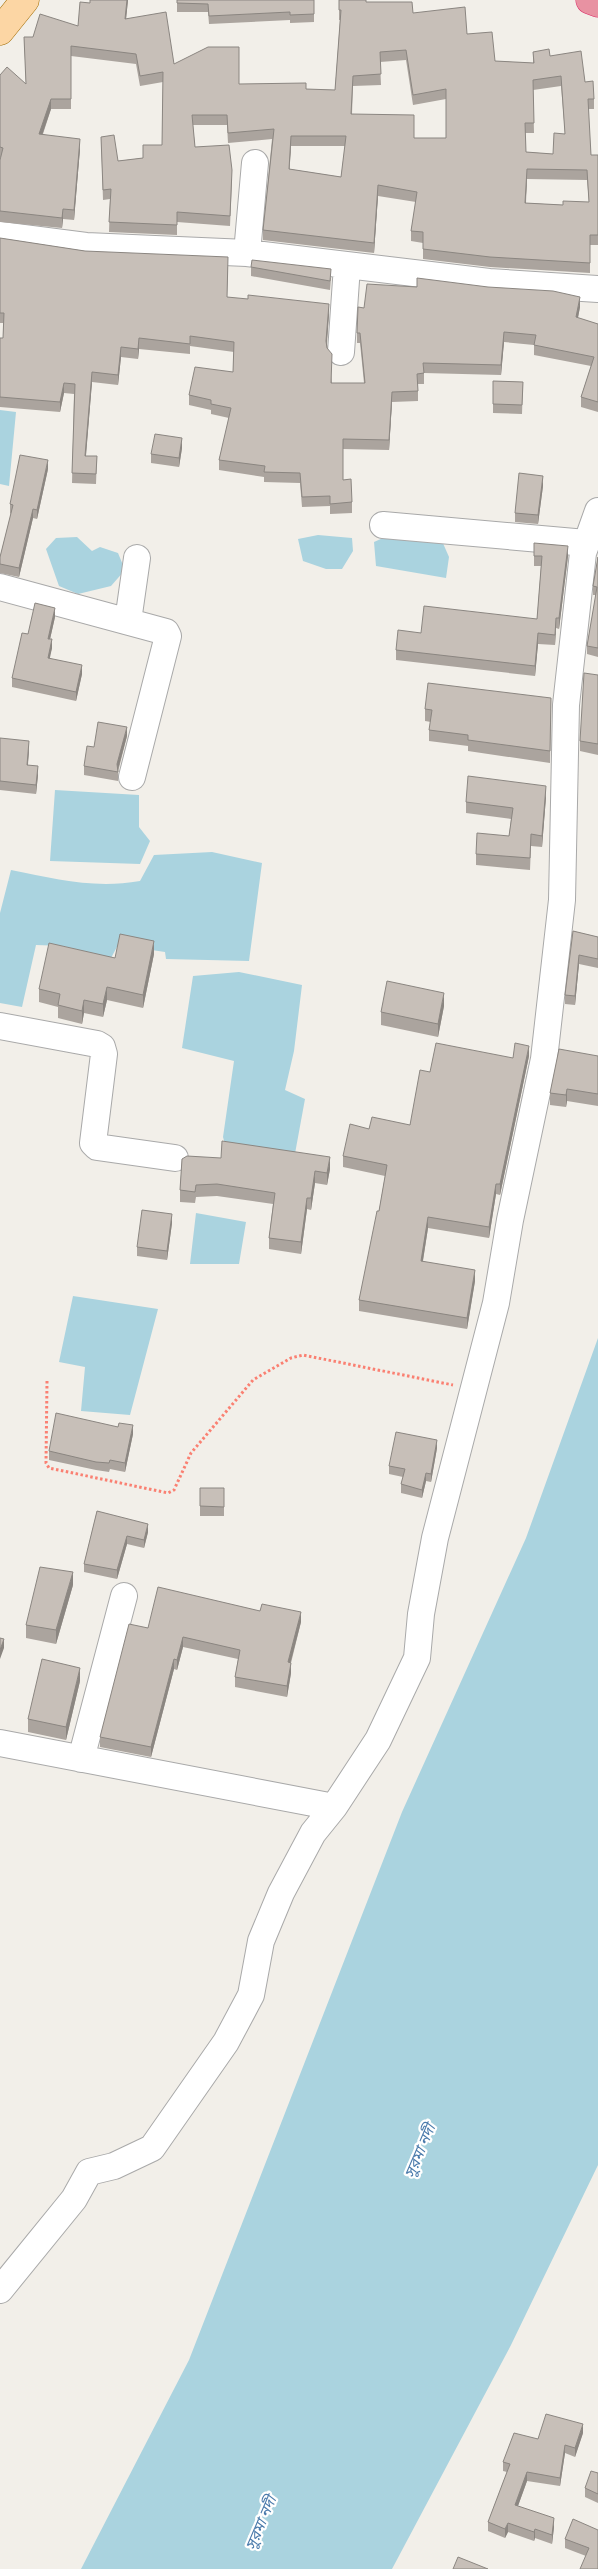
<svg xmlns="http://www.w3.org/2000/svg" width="598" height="2569" font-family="Raleway,'Noto Sans Bengali',sans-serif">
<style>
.water{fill:#aad3df}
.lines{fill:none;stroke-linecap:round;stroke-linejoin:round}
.minor-casing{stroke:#a9a9a9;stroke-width:28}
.major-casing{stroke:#a06b00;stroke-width:29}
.highway-casing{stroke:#dc2a67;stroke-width:29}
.path{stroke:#fa8072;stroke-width:3;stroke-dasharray:2.5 2.5;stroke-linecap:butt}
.minor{stroke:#fff;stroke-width:26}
.major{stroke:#fcd6a4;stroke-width:28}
.highway{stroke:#e892a2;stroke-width:28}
.wall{fill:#aba49e;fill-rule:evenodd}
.shaded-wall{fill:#8b8681}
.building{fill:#c7bfb8;stroke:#8b8681;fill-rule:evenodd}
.labels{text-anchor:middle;stroke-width:4.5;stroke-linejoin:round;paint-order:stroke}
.water-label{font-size:15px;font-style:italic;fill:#4a7aab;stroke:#fff}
</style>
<rect width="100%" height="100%" fill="#f2efe9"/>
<!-- water -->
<path class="water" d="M0 410 16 412 9 486 0 484Z
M392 534 442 541 449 557 446 578 376 566 374 542Z
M318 535 352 538 353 551 342 569H326L303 561 298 539Z
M77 537 92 551 100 547 118 553 125 570 111 586 78 594 59 586 46 549 56 538Z
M55 790 139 795V827L150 841 140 864 50 861Z
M212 852 262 863 249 961 166 959 165 952 118 945 111 958 63 946 36 945 22 1007 0 1003V913L11 870C56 879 94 889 140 881L154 855Z
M239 972 302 985 294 1051 285 1090 305 1099 294 1159 226 1148 223 1137 234 1061 182 1048 193 976Z
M196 1213 246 1222 239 1264H190Z
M73 1296 158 1309 130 1415 81 1411 85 1367 59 1362Z
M598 1338V2165L511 2345 392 2569H81L189 2360 402 1812 526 1538Z"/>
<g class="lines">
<!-- minor casing -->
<g class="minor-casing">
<path id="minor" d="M0 235 86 246 247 253 489 282 598 289
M247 253 255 163
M341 352 347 266
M383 525 586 543
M0 587 166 632 168 636 132 777
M128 621 137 558
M0 1026 97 1044 102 1047 104 1054 93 1143 97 1147 175 1158
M0 1743 334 1807 378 1740 417 1658 421 1614 435 1538 496 1303 510 1220 544 1059 562 900 566 705 583 553 598 511
M81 1759 124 1596
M0 2290 74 2199 89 2172 114 2166 152 2148 226 2042 251 1995 261 1941 281 1893 313 1833 334 1807"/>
</g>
<!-- major casing -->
<g class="major-casing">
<path id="major" d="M0 31 25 0"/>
</g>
<!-- highway casing -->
<g class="highway-casing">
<path id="highway" d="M590 0 598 3"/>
</g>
<!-- path -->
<path class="path" d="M47 1381 46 1463 49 1468 168 1493 174 1490 191 1453 253 1380 291 1358 303 1355 453 1385"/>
<!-- minor -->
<use href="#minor" class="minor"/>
<!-- major -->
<use href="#major" class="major"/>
<!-- highway -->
<use href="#highway" class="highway"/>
</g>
<!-- wall -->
<path class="wall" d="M90 0H128L126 19 174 64 239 84 306 89 335 90 340 20H339V10L366 2 413 13 467 34 495 61 533 63V52L550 56 585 82 594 99V109H588L591 155H598V245H590V273L490 267 423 259V243L411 241V231L416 202 378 196 374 253 263 240V230L272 139 228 143 227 125H193L195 147 232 180 230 226 177 222V235L109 232 110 199 103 200 101 137 118 161 143 158 162 145 163 82 140 86 136 64 71 56V109H51L43 134 80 149 74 220 63 219 62 228 0 222V160L1 157H0V75L26 84 24 37H33L78 26 90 3ZM406 60 413 105 446 99V138H414L352 114 353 86 381 85 380 62ZM561 86 565 133 553 154 526 152 525 133H534L533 90ZM291 146H345L341 177 289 169ZM527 179 587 180 589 202 563 205 526 203Z
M177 0 314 14V22L290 23V20L209 24 208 12H177Z
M0 238 85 251 228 267 227 297 329 314 327 344 332 383H364L360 343H357V333L364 308 580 307 578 318 598 324V412L581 407V397L591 366 534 355V345L504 342 501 375 424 373V384H418V401L392 402 389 450 343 449V480L352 502V513L330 514V506L302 507 300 483 264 482V477L219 470V460L229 418 211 414V410L189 405V395L233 372 234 352 190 346V354L139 349 138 359 121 357 118 385 92 382 86 456H97L96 484 72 483 74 394 64 393 60 412 0 407V338H3V323H0Z
M251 267 331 278 330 290 251 276Z
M493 381 523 382 522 414 493 413Z
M182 448 179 467 151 463V454Z
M48 469 37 519 33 518 19 577 0 573V557L11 514 10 513V504Z
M543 486 538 524 515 522V513Z
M534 543 568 556 559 629 556 628 555 645 538 644 535 676 396 660V650L421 633 537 619 541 566H534Z
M598 557V657L587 654V646L596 595H593V586Z
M55 617 50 639 52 648 49 658 82 674 76 701 12 687V678L28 634Z
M598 675V755L580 751V741Z
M551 698 550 763 468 751V746L429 741V730L431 722 425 721V709Z
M127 736 118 772V781L84 775V766L94 747Z
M0 738 29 750 28 765 38 775 36 794 0 790Z
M546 797 542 847 531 846 530 870 476 865V854L509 836 511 819 466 813V802Z
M573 931 598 937V968L579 964 575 1005 565 1004V995Z
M154 954 143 1008 107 1000 103 1017 84 1013 82 1024 58 1018V1007L39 1002V989L115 958Z
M444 1006 438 1037 381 1025V1012Z
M529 1056 500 1195 496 1194 489 1238 428 1228 423 1261 475 1281 467 1329 359 1311V1300L379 1211 385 1176 343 1167V1156L369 1129 410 1125 430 1072Z
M598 1056V1106L567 1101 566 1107 550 1105V1093Z
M182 1159 330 1169 327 1185 315 1183 311 1210 307 1209 301 1254 269 1249V1238L273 1204 217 1196 196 1197 195 1203 180 1202V1190Z
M172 1223 167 1260 137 1256V1247Z
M133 1434 125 1472 110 1469 109 1472 96 1470 49 1460V1451Z
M437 1448 431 1482 426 1481 422 1498 401 1493V1484L403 1477 389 1474V1466Z
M200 1488H224V1516H200Z
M97 1511 148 1532 144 1548 127 1544 117 1579 84 1572V1564Z
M73 1585 56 1644 26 1638V1625Z
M301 1622 291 1663V1673L287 1697 235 1687V1677L238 1659 183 1647 177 1670 174 1669 151 1757 100 1747V1737L148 1628Z
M80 1681 66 1740 28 1732V1719Z
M583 2433 575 2457 565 2453 560 2486 527 2481 518 2506 554 2527 552 2544 535 2538 534 2541 508 2532 505 2538 488 2531V2522L507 2472 503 2471V2462Z
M598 2473V2503L585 2497V2488Z
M598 2530 586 2556 565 2548V2539Z"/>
<!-- shaded-wall -->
<path class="shaded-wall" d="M127 0H128L125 29V19Z
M51 99V109L39 144V134Z
M291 136V146L289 179V169Z
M80 139V149L74 220V210Z
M527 169V179L525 213V203Z
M378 185V196L374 253V243Z
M63 209V219L62 228V218Z
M580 297V307L576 327V317Z
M329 304V314L326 351V341Z
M504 332V342L501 375V365Z
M139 338V349L138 359V349Z
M121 347V357L118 385V375Z
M92 372V382L85 466V456Z
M64 383V393L60 412V402Z
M392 392V402L389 450V440Z
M182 438V448L179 467V458Z
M48 460V469L37 519V510Z
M543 476V486L538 524V515Z
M33 509V518L19 577V568Z
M568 546V556L559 629V618Z
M55 608V617L48 648V639Z
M556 618V628L555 645V635Z
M538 633V644L535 676V666Z
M52 639V648L48 667V658Z
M82 665V674L76 701V692Z
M127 727V736L117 773V764Z
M29 741V750L27 774V765Z
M38 766V775L36 794V785Z
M546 786V797L542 847V836Z
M154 941V954L143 1008V995Z
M579 955V964L575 1005V996Z
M107 987V1000L103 1017V1004Z
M444 993V1006L438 1037V1024Z
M84 1000V1013L82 1024V1011Z
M529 1046V1056L500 1195V1184Z
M567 1089V1101L566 1107V1095Z
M330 1157V1169L327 1185V1173Z
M315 1171V1183L311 1210V1198Z
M496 1184V1194L489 1238V1227Z
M307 1198V1209L301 1254V1242Z
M172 1214V1223L167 1260V1251Z
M428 1217V1228L421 1272V1261Z
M475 1270V1281L467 1329V1318Z
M133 1425V1434L125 1472V1463Z
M437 1440V1448L431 1482V1474Z
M426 1473V1481L422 1498V1490Z
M148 1524V1532L144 1548V1540Z
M127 1536V1544L117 1579V1570Z
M73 1572V1585L56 1644V1630Z
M301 1612V1622L288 1672V1662Z
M183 1637V1647L177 1670V1660Z
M4 1639V1648L0 1659V1650Z
M174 1659V1669L151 1757V1747Z
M291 1663V1673L287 1697V1686Z
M80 1668V1681L66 1740V1727Z
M583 2424V2433L575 2457V2448Z
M565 2445V2453L560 2486V2478Z
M527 2472V2481L515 2514V2505Z
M554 2518V2527L552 2544V2535Z
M508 2523V2532L505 2538V2529Z
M535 2529V2538L534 2541V2532Z"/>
<!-- building -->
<path class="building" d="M90 0H127L125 19 166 12 174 64 208 47H239V84L306 83V89L335 90 341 10H339V0H366V2H412L413 13 465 7 467 34 492 32 495 61 534 63 533 52 549 49 550 56 581 51 585 82 593 81 594 99H588L591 155H598V235H590V263L490 257 423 249V232L411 231 417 192 378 185 374 243 263 230 274 129 228 133 227 115H192L195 147 229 145 232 170 230 216 177 212V225L109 222 111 189 103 190 101 137 114 135 118 161 143 158V145H162L163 72 140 76 136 54 71 46V99H51L39 134 80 139 74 210 63 209 62 218 0 211V160L3 148 0 147V75L7 67 26 84 24 37H33L40 14 78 26 80 2 90 3ZM406 50 413 95 446 89V138H414V115L351 114 353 76 381 74 380 52ZM561 76 565 134 554 133 553 154 526 152 525 123H534L533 80ZM291 136H346L341 177 289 169ZM527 169 587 170 589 202 563 201V205L525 203Z
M177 0H314V14L290 15V12L209 16 208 4 177 3Z
M0 238 85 251 228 257 227 297 248 299V295L329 304 326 341 327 348 332 354 331 383H365L360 333H357L358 307 364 308 367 284 417 287V278L488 287 553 291 580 297 576 317 598 324V402L581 397 594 357 534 345 536 335 504 332 501 365 423 363 424 373 417 374 418 391 392 392 389 440 343 439V480L351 479 352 502 330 504V496L302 497 300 473 264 472 265 466 219 460 231 408 211 404V400L189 395 195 367 233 372 234 342 190 336V344L139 338 138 349 121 347 118 375 92 372 85 456H97L96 474 72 473 75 384 64 383 60 402 0 397V338H3L4 313H0Z
M252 260 331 269 330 281 251 267Z
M493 381 523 382 522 405 493 404Z
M155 434 182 438 179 458 151 454Z
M20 455 48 460 37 510 33 509 19 568 0 564V557L13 505 10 504Z
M519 473 543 476 538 515 515 513Z
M534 543 568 546 559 618H556L555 635 538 633 535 666 396 650 398 630 421 633 424 606 537 619 542 556H534Z
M598 557V648L587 646 597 587 593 586Z
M35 603 55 608 48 639H52L48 658 82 665 76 692 12 678 22 633 28 634Z
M584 673 598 675V744L580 741Z
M428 683 551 698 550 751 468 740V735L429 730 432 710 425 709Z
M98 722 127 727 117 764 118 772 84 766 87 746 94 747Z
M0 738 29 741 27 765 38 766 36 785 0 781Z
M468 776 546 786 542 836 531 834 530 858 476 854 477 833 509 836 513 808 466 802Z
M573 931 598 937V959L579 955 575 996 565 995Z
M120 934 154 941 143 995 107 987 103 1004 84 1000 82 1011 58 1005 60 994 39 989 49 943 115 958Z
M387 981 444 993 438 1024 381 1012Z
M436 1043 513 1058 515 1043 529 1046 500 1184H496L489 1227 428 1217 421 1261 475 1270 467 1318 359 1300 377 1211H379L387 1165 343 1156 350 1124 369 1129 372 1117 410 1125 420 1070 430 1072Z
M559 1049 598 1056V1094L567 1089 566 1095 550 1093Z
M222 1141 330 1157 327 1173 315 1171 311 1198H307L301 1242 269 1238 275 1193 217 1184 196 1185 195 1192 180 1190 182 1159 187 1156 221 1158Z
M142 1210 172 1214 167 1251 137 1247Z
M56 1413 118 1427 119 1423 133 1425 125 1463 110 1460 109 1463 96 1462 49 1451Z
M396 1432 437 1440 431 1474 426 1473 422 1490 401 1484 405 1469 389 1466Z
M200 1488H224V1507L200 1506Z
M97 1511 148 1524 144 1540 127 1536 117 1570 84 1564Z
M40 1567 73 1572 56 1630 26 1625Z
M158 1587 260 1611 262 1604 301 1612 288 1662 291 1663 287 1686 235 1677 240 1650 183 1637 177 1660 174 1659 151 1747 100 1737 129 1624 148 1628Z
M0 1638 4 1639 0 1650Z
M42 1659 80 1668 66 1727 28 1719Z
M546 2414 583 2424 575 2448 565 2445 560 2478 527 2472 515 2505 554 2518 552 2535 535 2529 534 2532 508 2523 505 2529 488 2522 510 2464 503 2462 514 2433 538 2439Z
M591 2471 598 2473V2494L585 2488Z
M573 2519 598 2530V2569H580L589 2548 565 2539Z
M458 2557 488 2569H453Z"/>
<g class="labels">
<!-- water labels -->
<g class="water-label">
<text transform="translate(420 2151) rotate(-67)" y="5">সুরমা নদী</text>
<text transform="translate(261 2523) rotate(-67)" y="5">সুরমা নদী</text>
</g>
</g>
</svg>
